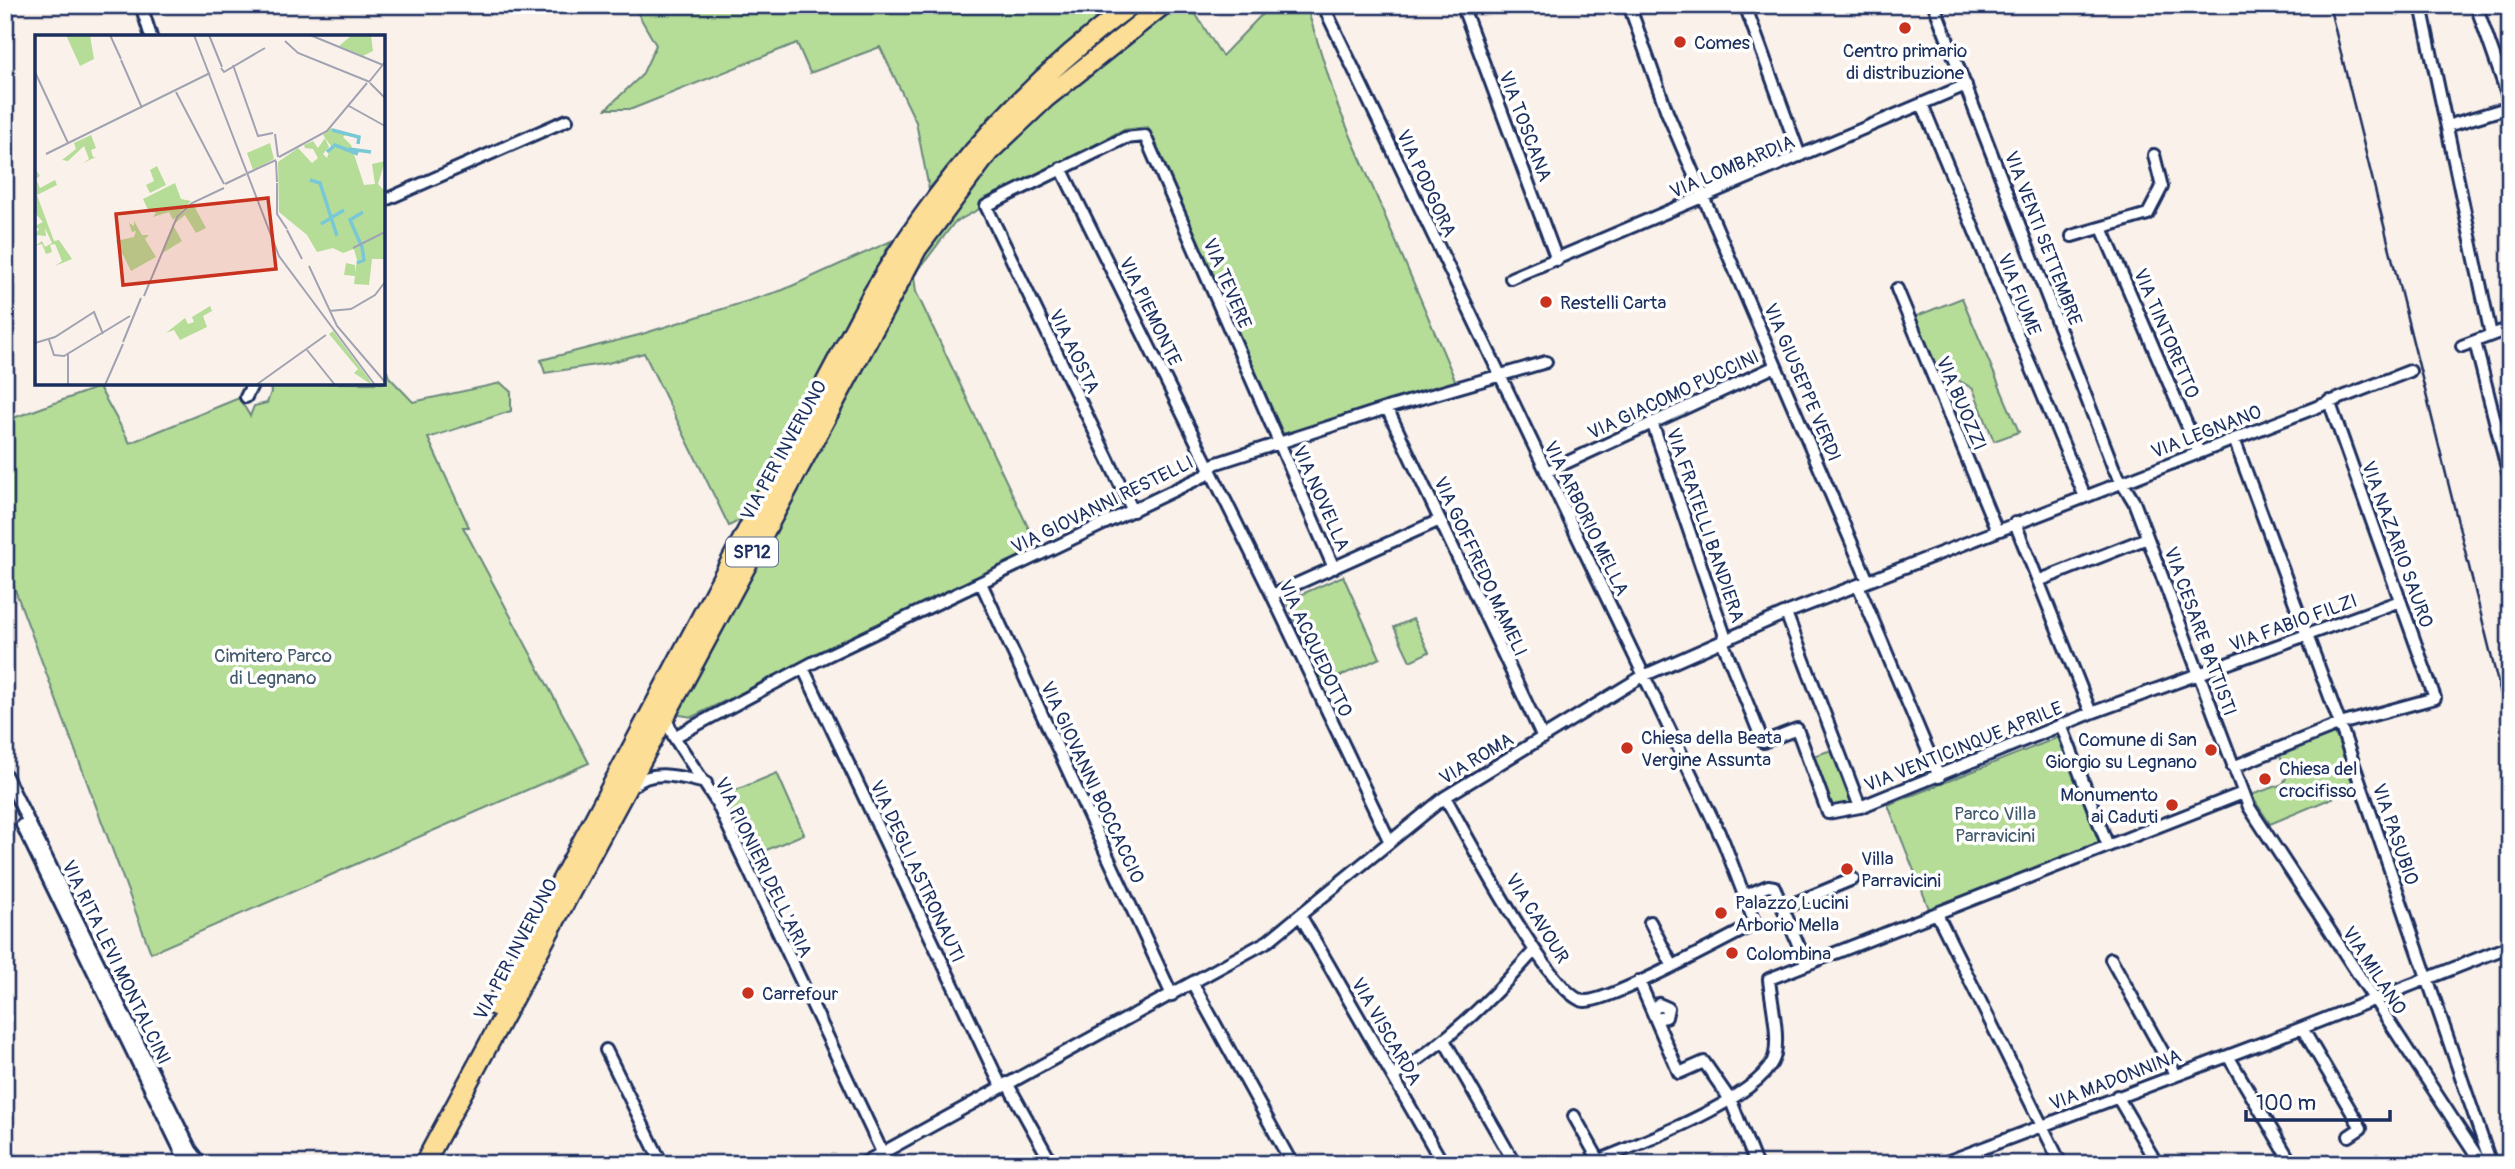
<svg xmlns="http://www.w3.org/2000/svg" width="2515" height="1169" font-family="Pangolin,sans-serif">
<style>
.green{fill:#b6dd98;stroke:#68867b;stroke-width:2}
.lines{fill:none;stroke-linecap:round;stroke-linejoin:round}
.minor-casing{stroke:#1b2f5e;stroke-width:16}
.primary-casing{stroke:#1b2f5e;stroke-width:23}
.minor{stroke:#fff;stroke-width:10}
.primary{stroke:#fdde96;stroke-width:18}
.rail{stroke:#1b2f5e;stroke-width:2.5}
.poi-dot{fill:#c8321e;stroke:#fff;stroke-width:2.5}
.labels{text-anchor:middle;stroke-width:7;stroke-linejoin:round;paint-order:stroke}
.shield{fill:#fff;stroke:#5f6d8e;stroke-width:2}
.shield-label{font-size:18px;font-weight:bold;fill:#1b2f5e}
.poi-label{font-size:19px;fill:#1b2f5e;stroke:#fff;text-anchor:start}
.street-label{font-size:19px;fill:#1b2f5e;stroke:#fff}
.park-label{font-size:19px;fill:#425a6c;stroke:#fff}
.inset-river{fill:none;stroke:#79c8d6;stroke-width:3.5}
.inset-road{fill:none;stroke:#a1a3b2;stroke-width:2}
.view{fill:#c8321e;fill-opacity:0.15;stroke:#c8321e;stroke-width:3.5}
.inset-edge{fill:none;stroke:#1b2f5e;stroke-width:3.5}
</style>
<rect width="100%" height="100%" fill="#faf1ea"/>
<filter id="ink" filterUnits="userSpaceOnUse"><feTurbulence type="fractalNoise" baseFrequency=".0143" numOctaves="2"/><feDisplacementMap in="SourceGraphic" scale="14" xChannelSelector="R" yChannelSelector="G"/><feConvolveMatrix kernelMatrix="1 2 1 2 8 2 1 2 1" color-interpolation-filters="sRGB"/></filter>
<g filter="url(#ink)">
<!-- green -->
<path class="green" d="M633 5H1121L1069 46 990 116 929 189 916 122 880 47 810 73 797 43 632 109H606L642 75 656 45Z
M1180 5H1190L1222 56 1271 5H1306L1337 104 1456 382 1283 434 1148 127 1122 130 954 223 914 276 916 292 1038 548 692 717 674 714 923 252 994 157 1063 92Z
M891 241 745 517 729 526 644 353 608 363 545 373 541 360 639 335 783 290Z
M1962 298 2019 432 1994 441 1973 389 1935 366 1914 317Z
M383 361 389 377 413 402 501 383 511 392V411L428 438 469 527H463L589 763 151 953 5 563V421L99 387 130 443 239 398 250 416 254 406 267 403 271 392 269 383H383Z
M1343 576 1380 658 1323 684 1286 601Z
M1413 619 1429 652 1410 661 1394 627Z
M2331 733 2337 737 2354 789 2270 824 2251 795 2283 784 2288 774 2279 754Z
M2059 737 2102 843 1930 911 1888 805Z
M1835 749 1857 805 1829 811 1810 757Z
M777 773 804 834 750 857 724 795Z"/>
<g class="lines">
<!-- minor casing -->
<g class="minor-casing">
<path id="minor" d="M141 5 151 37
M1323 5 1724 843 1755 924C1725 939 1610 1002 1585 1001 1552 1000 1464 830 1445 797
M1462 5 1557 260
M1629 5 1667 112 1868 581
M1745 5 1800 156
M1934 5 2114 469 2134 502 2249 807 2482 1164
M2421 5 2491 335
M2476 5 2510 102
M1922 104 2085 497
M2447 126 2510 107
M1061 168 1272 595 1390 842
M383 201 567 120
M2102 228 2199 453
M2072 236 2148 214 2162 187 2154 155
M1511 278 1966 85
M1897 289 1997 531
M2475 342 2510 480
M2462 346 2510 328
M246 397 253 383
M1387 408 1543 738
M1652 422 1726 639
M2234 439 2340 724 2491 1164
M1546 472 1776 366
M1133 511 986 206 1125 138 1145 136 1334 568
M2015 523 2091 713
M2038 581 2147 538
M981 583 1172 995
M1858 585 1939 777
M1272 595 1440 520
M1786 613 1860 807
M1722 641 1763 742 1797 729 1828 813 1860 807 2091 713 2400 601
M804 670 1001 1086
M665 716 674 737 716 801 882 1152
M2061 725 2108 846
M674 737 818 660 1206 475 1214 464 1387 408 1546 362
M2233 767 2340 724 2435 698 2329 401
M5 774 191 1150 202 1164
M633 786C652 767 683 778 706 783
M22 825 187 1164
M1744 896 1768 886 1774 887 1806 963
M1783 908 1853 879
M1937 914 2061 1164
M1300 915 1443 1164
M1650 922 1672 965
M2111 959 2175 1074
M1639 981 1679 1073 1704 1062 1731 1101 1756 1164
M1193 984 1292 1164
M1653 1011 1659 1004 1668 1008 1666 1017 1656 1019
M2302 1028 2361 1128 2349 1136
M1445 1042 1515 1164
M606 1050 662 1164
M2228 1056 2292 1164
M1393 1077C1451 1038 1488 1003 1534 951
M1007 1083 1052 1164
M2117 1096 2157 1164
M1574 1116 1601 1164
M862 1164 1268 941 1445 797 1643 676 1786 613 2410 371
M1590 1164C1630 1147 1768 1097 1775 1054 1779 1031 1771 1002 1769 979L2243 793
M1941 1164 2302 1028 2510 946"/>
</g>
<!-- primary casing -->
<g class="primary-casing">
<path id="primary" d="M495 1006 872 295C939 180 1024 84 1131 5
M424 1164 917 249 989 152 1046 98 1163 5"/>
</g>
<!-- minor -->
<use href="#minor" class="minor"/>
<!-- primary -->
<use href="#primary" class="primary"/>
<!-- rail -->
<path class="rail" d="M2329 5 2510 731"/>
</g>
</g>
<!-- markers -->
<g class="poi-dot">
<circle cx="1905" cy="28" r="7"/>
<circle cx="1680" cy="42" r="7"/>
<circle cx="1546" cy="302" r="7"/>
<circle cx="1627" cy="748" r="7"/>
<circle cx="2211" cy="750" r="7"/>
<circle cx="2265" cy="779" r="7"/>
<circle cx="2172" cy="805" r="7"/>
<circle cx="1847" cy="869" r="7"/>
<circle cx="1721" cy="913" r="7"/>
<circle cx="1732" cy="953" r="7"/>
<circle cx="748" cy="993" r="7"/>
</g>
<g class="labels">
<!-- shield labels -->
<rect class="shield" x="726" y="537.5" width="52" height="29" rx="5"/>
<g class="shield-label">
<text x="752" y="558">SP12</text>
</g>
<!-- poi labels -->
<g class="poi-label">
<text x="1694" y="49">Comes</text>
<text x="1905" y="57" text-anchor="middle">Centro primario<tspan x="1905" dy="22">di distribuzione</tspan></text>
<text x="1560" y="309">Restelli Carta</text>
<text x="1641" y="744">Chiesa della Beata<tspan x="1641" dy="22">Vergine Assunta</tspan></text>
<text x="2197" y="746" text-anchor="end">Comune di San<tspan x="2197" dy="22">Giorgio su Legnano</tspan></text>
<text x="2279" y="775">Chiesa del<tspan x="2279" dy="22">crocifisso</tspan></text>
<text x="2158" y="801" text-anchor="end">Monumento<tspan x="2158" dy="22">ai Caduti</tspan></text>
<text x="1861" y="865">Villa<tspan x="1861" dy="22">Parravicini</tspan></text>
<text x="1735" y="909">Palazzo Lucini<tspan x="1735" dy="22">Arborio Mella</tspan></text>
<text x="1746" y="960">Colombina</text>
<text x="762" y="1000">Carrefour</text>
</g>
<!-- street labels -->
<g class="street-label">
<text transform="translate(1526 126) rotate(69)" y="7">VIA TOSCANA</text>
<text transform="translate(1732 166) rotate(-23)" y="7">VIA LOMBARDIA</text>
<text transform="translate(1427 183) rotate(65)" y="7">VIA PODGORA</text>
<text transform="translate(2044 238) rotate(69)" y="7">VIA VENTI SETTEMBRE</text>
<text transform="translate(1228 283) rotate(67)" y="7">VIA TEVERE</text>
<text transform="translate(2020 294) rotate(68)" y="7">VIA FIUME</text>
<text transform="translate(1151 311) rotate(64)" y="7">VIA PIEMONTE</text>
<text transform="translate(2167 333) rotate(67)" y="7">VIA TINTORETTO</text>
<text transform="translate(1075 351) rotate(64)" y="7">VIA AOSTA</text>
<text transform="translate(1803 382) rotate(67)" y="7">VIA GIUSEPPE VERDI</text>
<text transform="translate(1673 394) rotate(-25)" y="7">VIA GIACOMO PUCCINI</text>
<text transform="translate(1962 403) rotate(67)" y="7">VIA BUOZZI</text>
<text transform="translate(2206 431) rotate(-21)" y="7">VIA LEGNANO</text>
<text transform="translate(783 450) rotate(-61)" y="7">VIA PER INVERUNO</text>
<text transform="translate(1322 498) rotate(66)" y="7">VIA NOVELLA</text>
<text transform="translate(1102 504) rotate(-26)" y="7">VIA GIOVANNI RESTELLI</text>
<text transform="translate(1587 518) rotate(64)" y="7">VIA ARBORIO MELLA</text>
<text transform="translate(1706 525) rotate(71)" y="7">VIA FRATELLI BANDIERA</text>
<text transform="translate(2398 544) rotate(70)" y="7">VIA NAZARIO SAURO</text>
<text transform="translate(1481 566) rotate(65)" y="7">VIA GOFFREDO MAMELI</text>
<text transform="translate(2293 622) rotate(-20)" y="7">VIA FABIO FILZI</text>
<text transform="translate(2201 631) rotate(70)" y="7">VIA CESARE BATTISTI</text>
<text transform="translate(1316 648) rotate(65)" y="7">VIA ACQUEDOTTO</text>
<text transform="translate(1963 746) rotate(-22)" y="7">VIA VENTICINQUE APRILE</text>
<text transform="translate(1476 758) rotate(-31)" y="7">VIA ROMA</text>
<text transform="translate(1093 782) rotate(65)" y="7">VIA GIOVANNI BOCCACCIO</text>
<text transform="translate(2396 834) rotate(71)" y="7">VIA PASUBIO</text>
<text transform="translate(764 867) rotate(64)" y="7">VIA PIONIERI DELL'ARIA</text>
<text transform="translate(918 871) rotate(65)" y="7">VIA DEGLI ASTRONAUTI</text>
<text transform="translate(1538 918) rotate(58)" y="7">VIA CAVOUR</text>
<text transform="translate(515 949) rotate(-62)" y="7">VIA PER INVERUNO</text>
<text transform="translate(117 962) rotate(64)" y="7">VIA RITA LEVI MONTALCINI</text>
<text transform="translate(2375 970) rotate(57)" y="7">VIA MILANO</text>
<text transform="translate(1387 1031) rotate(60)" y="7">VIA VISCARDA</text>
<text transform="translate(2115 1079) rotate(-21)" y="7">VIA MADONNINA</text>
</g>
<!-- park labels -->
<g class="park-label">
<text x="273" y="662">Cimitero Parco<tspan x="273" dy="22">di Legnano</tspan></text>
<text x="1995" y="820">Parco Villa<tspan x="1995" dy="22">Parravicini</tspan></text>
</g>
</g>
<!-- overview -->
<g transform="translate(35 35)">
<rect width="350" height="350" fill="#faf1ea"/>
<path d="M31 0H55L59 24 45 31ZM317 0H336L338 16 328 21 304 11ZM296 93 313 98 308 102 316 110 329 150 340 149 337 129 350 126 343 149 350 156V224H337L334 250 319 249 320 241 309 240 311 228 320 230V238L322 225 319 214 308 218 298 213 282 217 272 200 244 177 243 127 263 113 277 128 283 123 278 114 270 113 269 110 278 106 283 113 290 103 294 112 288 119 292 123 296 111 288 100ZM56 100 61 113 56 115 58 122H61L48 128 54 124 49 111 33 126 27 125 41 114 39 108ZM235 108 239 124 218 135 212 118ZM122 131 131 150 115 158 111 150 119 146 115 135ZM0 133 5 141 1 144 5 153 20 145 22 150 2 160 19 206 24 205 37 224 20 231 27 226 20 209 15 210 17 217 11 219 7 209 0 211 7 206 10 212 17 208 10 193 11 201 0 200 4 194 0 191 8 187 0 178ZM140 148 146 164 156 166 138 185 134 177 118 182 121 178 113 175 108 164ZM158 169 171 193 161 198 150 180 138 190 147 206 126 219 138 189 142 183ZM99 186 107 200H114L110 204 121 222 96 236 81 206 99 202 101 196 97 197 94 188 99 191ZM175 271 177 276 168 281 172 292 145 305 139 295 131 298 150 283 153 289 159 287 157 282ZM298 296 334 344 337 350 319 338 323 334 294 299Z" fill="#b6dd98"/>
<path class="inset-river" d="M297 95 324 102 323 109M314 114 336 117M292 117 300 110 323 119M275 145 285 148 302 201M286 189 309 175M322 228 329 225 327 212 315 185 328 177"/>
<path class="inset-road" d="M75 0 86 24M159 0 244 221 340 350M174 0 187 32M275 0 348 30M250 6 263 18 335 47M86 25 107 73M198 30 223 101 238 98M186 33 189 37 230 13M0 37 33 108M334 47 350 27M335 48 350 63M141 57 189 149M314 71 350 91M240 99 243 122M11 119 175 38M244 122 292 96 332 48M241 126 242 147M213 138 241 125M242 148V179L252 194M190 149 211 139M252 195 267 224M318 213 350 197M274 231 302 291 350 347M109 261 142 182 157 168 189 153M294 276 316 274 340 260 350 247M14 305 19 320 29 321 95 281M88 307 106 263M0 308 20 302 59 277 68 299M272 315 300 350M33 350V318M70 350 88 309M221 350 291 300"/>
<path class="view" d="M233 163 241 234 88 250 81 179Z"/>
<rect width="350" height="350" class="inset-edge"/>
</g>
<!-- margin -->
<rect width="2515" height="1169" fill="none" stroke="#fff" stroke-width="28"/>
<rect x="14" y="14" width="2487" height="1141" fill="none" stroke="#1b2f5e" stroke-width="2.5" filter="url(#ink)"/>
<!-- scale -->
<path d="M2246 1110v10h144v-10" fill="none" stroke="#1b2f5e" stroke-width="3.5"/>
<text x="2256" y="1110" font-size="21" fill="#1b2f5e" stroke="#ffffff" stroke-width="5" paint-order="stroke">100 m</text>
</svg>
